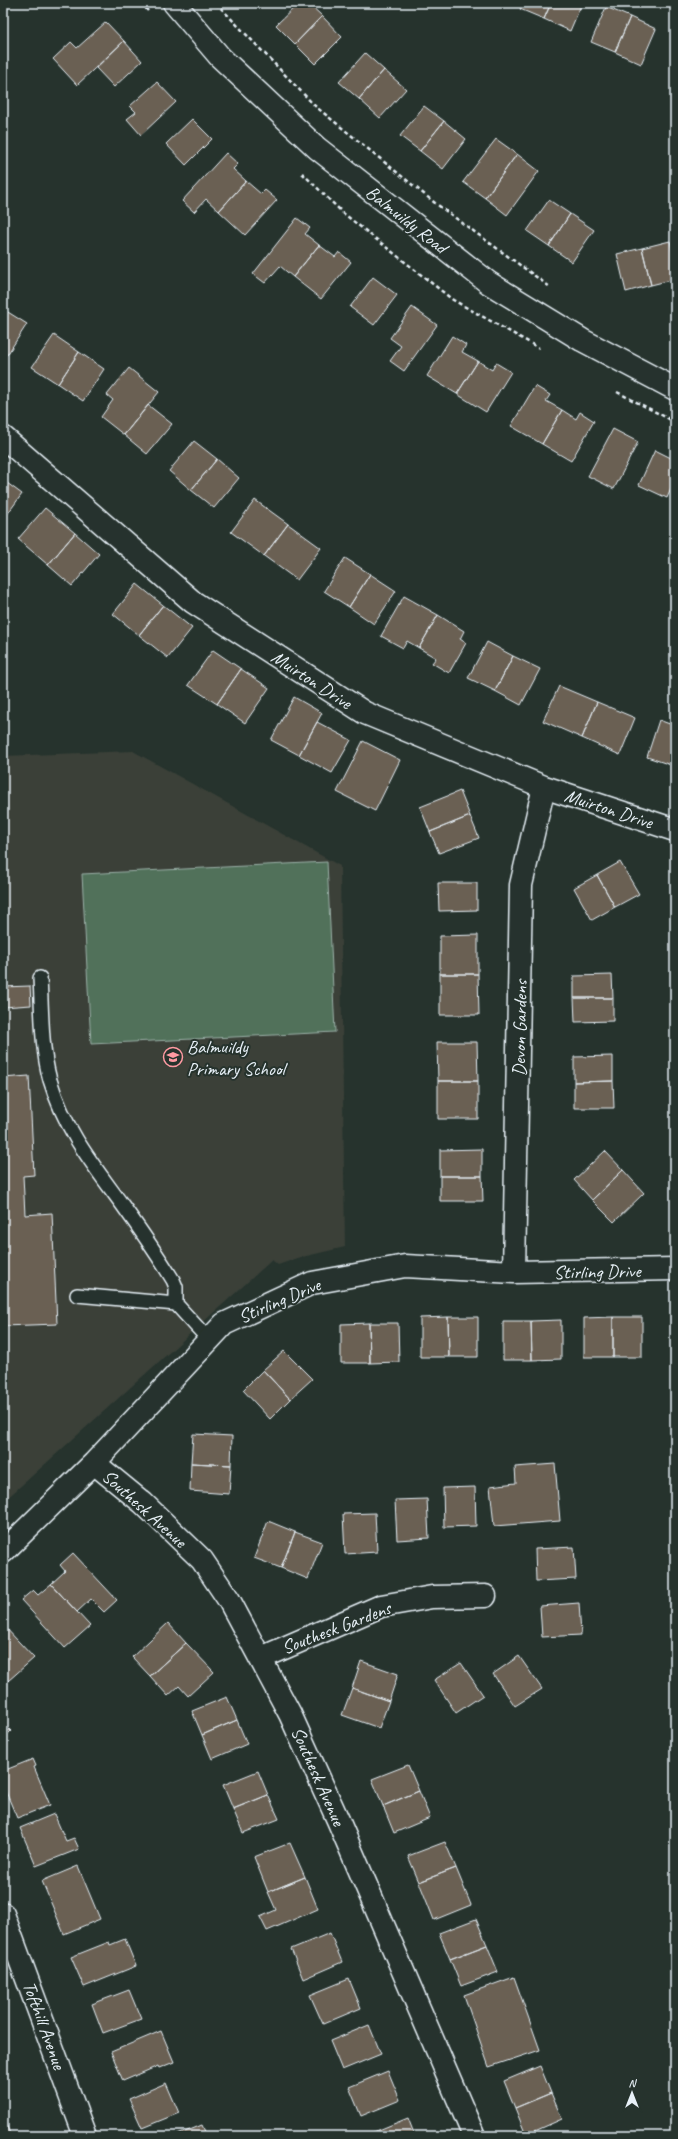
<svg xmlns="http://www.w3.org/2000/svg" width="678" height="2139" font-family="Caveat,sans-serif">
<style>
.built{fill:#3a4038}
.green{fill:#51715a;stroke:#9cb1a9}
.building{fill:#6a6053;stroke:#e8f1f8}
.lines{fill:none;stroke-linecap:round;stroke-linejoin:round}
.service-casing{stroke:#e8f1f8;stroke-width:16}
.minor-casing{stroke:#e8f1f8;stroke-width:25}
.tertiary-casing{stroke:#e8f1f8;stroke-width:25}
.path{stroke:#e8f1f8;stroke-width:2.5;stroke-dasharray:4 3;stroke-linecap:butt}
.service{stroke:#26332d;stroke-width:13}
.minor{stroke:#26332d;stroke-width:22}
.tertiary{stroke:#26332d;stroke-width:22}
.labels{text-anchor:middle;stroke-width:4;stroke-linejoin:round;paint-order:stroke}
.street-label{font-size:19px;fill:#e8f1f8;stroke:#26332d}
.poi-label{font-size:19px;fill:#e8f1f8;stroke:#26332d;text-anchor:start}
</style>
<rect width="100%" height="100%" fill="#26332d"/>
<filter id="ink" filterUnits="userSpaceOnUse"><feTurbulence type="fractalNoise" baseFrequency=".025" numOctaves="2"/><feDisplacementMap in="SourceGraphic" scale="8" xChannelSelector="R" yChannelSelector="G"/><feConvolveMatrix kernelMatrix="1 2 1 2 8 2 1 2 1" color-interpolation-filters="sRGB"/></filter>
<g filter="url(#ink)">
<!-- built -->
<path class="built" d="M133 751 340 866 345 1247 298 1258 278 1265 272 1260 3 1502V756Z"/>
<!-- green -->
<path class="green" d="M327 862 335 1032 91 1044 82 874Z"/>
<!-- building -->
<path class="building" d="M299 3H308L322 16 295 44 276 25Z
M523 3H551L544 19 520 9Z
M551 3H582L570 31 544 19Z
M606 7 630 17 615 52 591 42Z
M322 16 342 37 315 64 295 44Z
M630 17 656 29 641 64 615 52Z
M106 22 124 41 77 85 53 59 71 42 77 48Z
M124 41 142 61 114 87 96 68Z
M365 53 384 70 359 99 339 82Z
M384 70 406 89 380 118 359 99Z
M157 82 176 102 141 135 127 119 136 112 130 106Z
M424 106 444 121 420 151 400 136Z
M192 119 212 139 186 165 166 144Z
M444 121 466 139 443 169 420 151Z
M496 139 517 154 485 198 463 182Z
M226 153 238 164 233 169 246 181 219 211 206 199 194 212 182 201Z
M517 154 539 171 507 215 485 198Z
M246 181 261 194 265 190 277 200 245 235 219 211Z
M549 200 570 214 549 246 527 231Z
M570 214 594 230 572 262 549 246Z
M297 218 310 228 305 234 319 245 293 277 280 266 265 283 253 274Z
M670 241 675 262V279L651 285 642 248Z
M319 245 335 257 339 252 351 262 321 299 293 277Z
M642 248 651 285 626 292 617 254Z
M373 277 397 295 374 325 350 307Z
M412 307 437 325 404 371 390 361 401 346 390 338Z
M3 309 27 324 7 355 3 353Z
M54 335 79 352 58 384 32 367Z
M452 336 466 345 462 352 478 361 457 394 427 376Z
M79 352 104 369 83 401 58 384Z
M478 361 492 370 496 363 511 372 486 412 457 394Z
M129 368 159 392 124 435 101 417 113 400 107 395Z
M535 386 550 395 546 401 562 410 542 444 511 426Z
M148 405 172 424 147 454 124 435Z
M562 410 576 419 580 412 594 421 571 461 542 444Z
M613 429 638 442 614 489 588 476Z
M194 441 217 459 191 490 169 471Z
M655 450 675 460V480L667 498 639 485Z
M217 459 239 478 214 508 191 490Z
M3 480 22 494 3 520Z
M255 500 288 524 264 556 231 532Z
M45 508 75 533 48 565 18 539Z
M288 524 321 548 297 580 264 556Z
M75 533 99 554 72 586 48 565Z
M345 558 370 574 349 607 324 591Z
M370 574 396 591 374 624 349 607Z
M137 584 163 605 139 635 113 614Z
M404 596 438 615 419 648 407 641 403 648 381 636Z
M163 605 192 628 168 658 139 635Z
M438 615 464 631 460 639 466 643 449 673 432 663 436 658 419 648Z
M487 642 513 656 495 691 468 678Z
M213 650 241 669 217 704 188 685Z
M513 656 540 669 521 705 495 691Z
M241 669 269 688 245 723 217 704Z
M559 686 597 702 582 738 543 721Z
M294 697 322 713 299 755 271 740Z
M597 702 635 718 620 755 582 738Z
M659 720 675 726 674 766 647 757Z
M317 722 351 740 332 773 299 755Z
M363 741 400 760 375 811 337 792Z
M460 791 470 816 430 832 420 807Z
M470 816 479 838 439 853 430 832Z
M620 862 639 894 615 907 597 875Z
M597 875 615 907 592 920 574 888Z
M438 883H477V910L439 911Z
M478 935V974H440V936Z
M440 974H478L479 1015H440Z
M612 975 613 998H574V976Z
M30 986 31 1005 3 1007V987Z
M574 998H613V1021L575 1022Z
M437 1042H477L478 1081H438Z
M613 1056V1081L574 1082V1057Z
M29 1076 34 1175 23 1176 25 1215 52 1213 57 1324 3 1326V1078Z
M438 1081H478V1119H438Z
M613 1081 614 1108H574V1082Z
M482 1149V1176H440V1150Z
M605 1151 623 1170 592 1200 574 1180Z
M623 1170 644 1193 614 1222 592 1200Z
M440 1176H482L483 1201H440Z
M448 1317H478V1357H449Z
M448 1317 449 1357H420V1318Z
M613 1317H642V1357H613Z
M613 1317V1357H584V1318Z
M561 1320V1359L532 1360 531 1321Z
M503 1321H531L532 1360H503Z
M369 1323 370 1363H341V1324Z
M369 1323H398L399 1362 370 1363Z
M284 1351 312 1379 290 1399 263 1370Z
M263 1370 290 1399 270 1419 243 1390Z
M193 1434 232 1436 231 1465 191 1463Z
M191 1463 231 1465 229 1494 190 1491Z
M555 1464 560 1521 494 1526 490 1486 516 1483 515 1467Z
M475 1487 476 1526 444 1527 443 1488Z
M427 1499 429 1538 397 1540 395 1500Z
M375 1513 377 1552 345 1554 343 1514Z
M268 1521 295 1532 281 1568 254 1558Z
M295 1532 322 1542 308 1579 281 1568Z
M574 1547 576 1579 536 1581 535 1549Z
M73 1553 117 1600 104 1612 91 1599 77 1612 51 1584 65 1571 60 1565Z
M51 1584 90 1626 65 1648 21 1600 33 1590 38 1595Z
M579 1603 581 1635 542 1637 540 1606Z
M168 1623 186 1643 150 1676 132 1657Z
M3 1625 34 1658 8 1681 3 1676Z
M186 1643 214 1672 188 1696 179 1686 168 1696 150 1676Z
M519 1656 542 1689 515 1706 493 1674Z
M361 1661 398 1674 389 1701 352 1688Z
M461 1663 483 1695 456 1713 434 1680Z
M352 1688 389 1701 379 1728 342 1715Z
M227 1697 237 1720 202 1735 192 1711Z
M237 1720 247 1744 212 1759 202 1735Z
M3 1723 11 1731 3 1739Z
M33 1759 36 1766 34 1767 50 1805 17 1818 3 1785V1771Z
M408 1765 419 1791 383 1806 372 1779Z
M258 1771 268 1795 233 1809 223 1785Z
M419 1791 430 1818 394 1833 383 1806Z
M268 1795 279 1819 243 1833 233 1809Z
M54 1814 66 1841 74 1838 79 1849 36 1866 20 1828Z
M445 1842 456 1868 419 1882 408 1856Z
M290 1843 305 1877 268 1892 254 1857Z
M78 1866 100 1919 64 1934 42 1881Z
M456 1868 471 1905 434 1920 419 1882Z
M305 1877 318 1909 267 1931 260 1917 276 1910 268 1892Z
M476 1919 487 1945 450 1959 439 1933Z
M330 1933 342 1962 303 1979 291 1949Z
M125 1939 136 1966 84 1987 71 1957 109 1942 110 1945Z
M487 1945 498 1972 461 1986 450 1959Z
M514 1977 540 2050 489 2067 464 1995Z
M349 1979 361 2008 323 2024 310 1995Z
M129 1990 141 2019 103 2033 92 2004Z
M369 2025 381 2054 342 2070 330 2041Z
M161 2031 174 2062 159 2068 158 2066 123 2081 111 2052Z
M540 2066 551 2093 515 2108 504 2081Z
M388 2071 400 2100 361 2116 349 2087Z
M166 2083 179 2113 142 2128 129 2099Z
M551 2093 562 2119 526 2135 515 2108Z
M3 2118V2117L11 2136H3Z
M408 2118 415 2136H370L369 2134Z
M202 2125 207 2136H175Z"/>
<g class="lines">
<!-- service casing -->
<g class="service-casing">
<path id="service" d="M40 978C42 1012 41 1047 50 1080 65 1130 91 1162 121 1203 139 1228 157 1254 173 1280L176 1287V1304
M77 1295 176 1304 209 1340"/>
</g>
<!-- minor casing -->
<g class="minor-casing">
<path id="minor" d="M3 437 193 602 365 713 544 787 675 830
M514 1272 521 885 544 787
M94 1463 143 1503 202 1560 229 1600 290 1714 338 1820 474 2136
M3 1552 94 1463 224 1324 312 1283 405 1266 514 1272 675 1269
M261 1658 381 1606 432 1597 485 1596
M3 1914 85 2136"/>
</g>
<!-- tertiary casing -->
<g class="tertiary-casing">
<path id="tertiary" d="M174 3 220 57 317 148 489 283 582 340 675 389"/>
</g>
<!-- path -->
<path class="path" d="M141 3 148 11
M216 3 315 106 435 203 550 287
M302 173 343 213 453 300 539 348
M617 392 675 422"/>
<!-- service -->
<use href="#service" class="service"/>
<!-- minor -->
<use href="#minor" class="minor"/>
<!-- tertiary -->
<use href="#tertiary" class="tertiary"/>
</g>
</g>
<!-- icons -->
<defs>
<g id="school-ring" transform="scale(1)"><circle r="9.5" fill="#26332d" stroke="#ff9aa2" stroke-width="1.5"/><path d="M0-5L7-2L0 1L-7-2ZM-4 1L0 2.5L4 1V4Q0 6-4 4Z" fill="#ff9aa2"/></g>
</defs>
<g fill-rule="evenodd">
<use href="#school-ring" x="173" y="1057"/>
</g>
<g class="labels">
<!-- street labels -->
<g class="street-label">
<text transform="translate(407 219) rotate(38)" y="7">Balmuildy Road</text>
<text transform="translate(312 679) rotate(33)" y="7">Muirton Drive</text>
<text transform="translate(609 808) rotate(18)" y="7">Muirton Drive</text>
<text transform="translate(519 1028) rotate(-89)" y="7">Devon Gardens</text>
<text transform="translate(597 1271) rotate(-1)" y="7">Stirling Drive</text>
<text transform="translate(279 1300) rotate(-23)" y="7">Stirling Drive</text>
<text transform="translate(145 1508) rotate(42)" y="7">Southesk Avenue</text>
<text transform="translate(336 1627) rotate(-21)" y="7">Southesk Gardens</text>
<text transform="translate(319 1776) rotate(66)" y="7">Southesk Avenue</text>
<text transform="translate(45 2025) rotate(70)" y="7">Tofthill Avenue</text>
</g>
<!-- poi labels -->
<g class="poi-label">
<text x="187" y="1053">Balmuildy<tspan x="187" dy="22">Primary School</tspan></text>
</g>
</g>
<!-- margin -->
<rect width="678" height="2139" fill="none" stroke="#26332d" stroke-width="16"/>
<rect x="8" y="8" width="662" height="2123" fill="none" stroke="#e8f1f8" stroke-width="1.5" filter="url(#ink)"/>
<!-- north arrow -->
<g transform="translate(632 2093)" stroke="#26332d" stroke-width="3" paint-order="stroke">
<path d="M0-3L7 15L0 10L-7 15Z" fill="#e8f1f8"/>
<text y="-6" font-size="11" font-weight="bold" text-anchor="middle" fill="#e8f1f8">N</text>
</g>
</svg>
